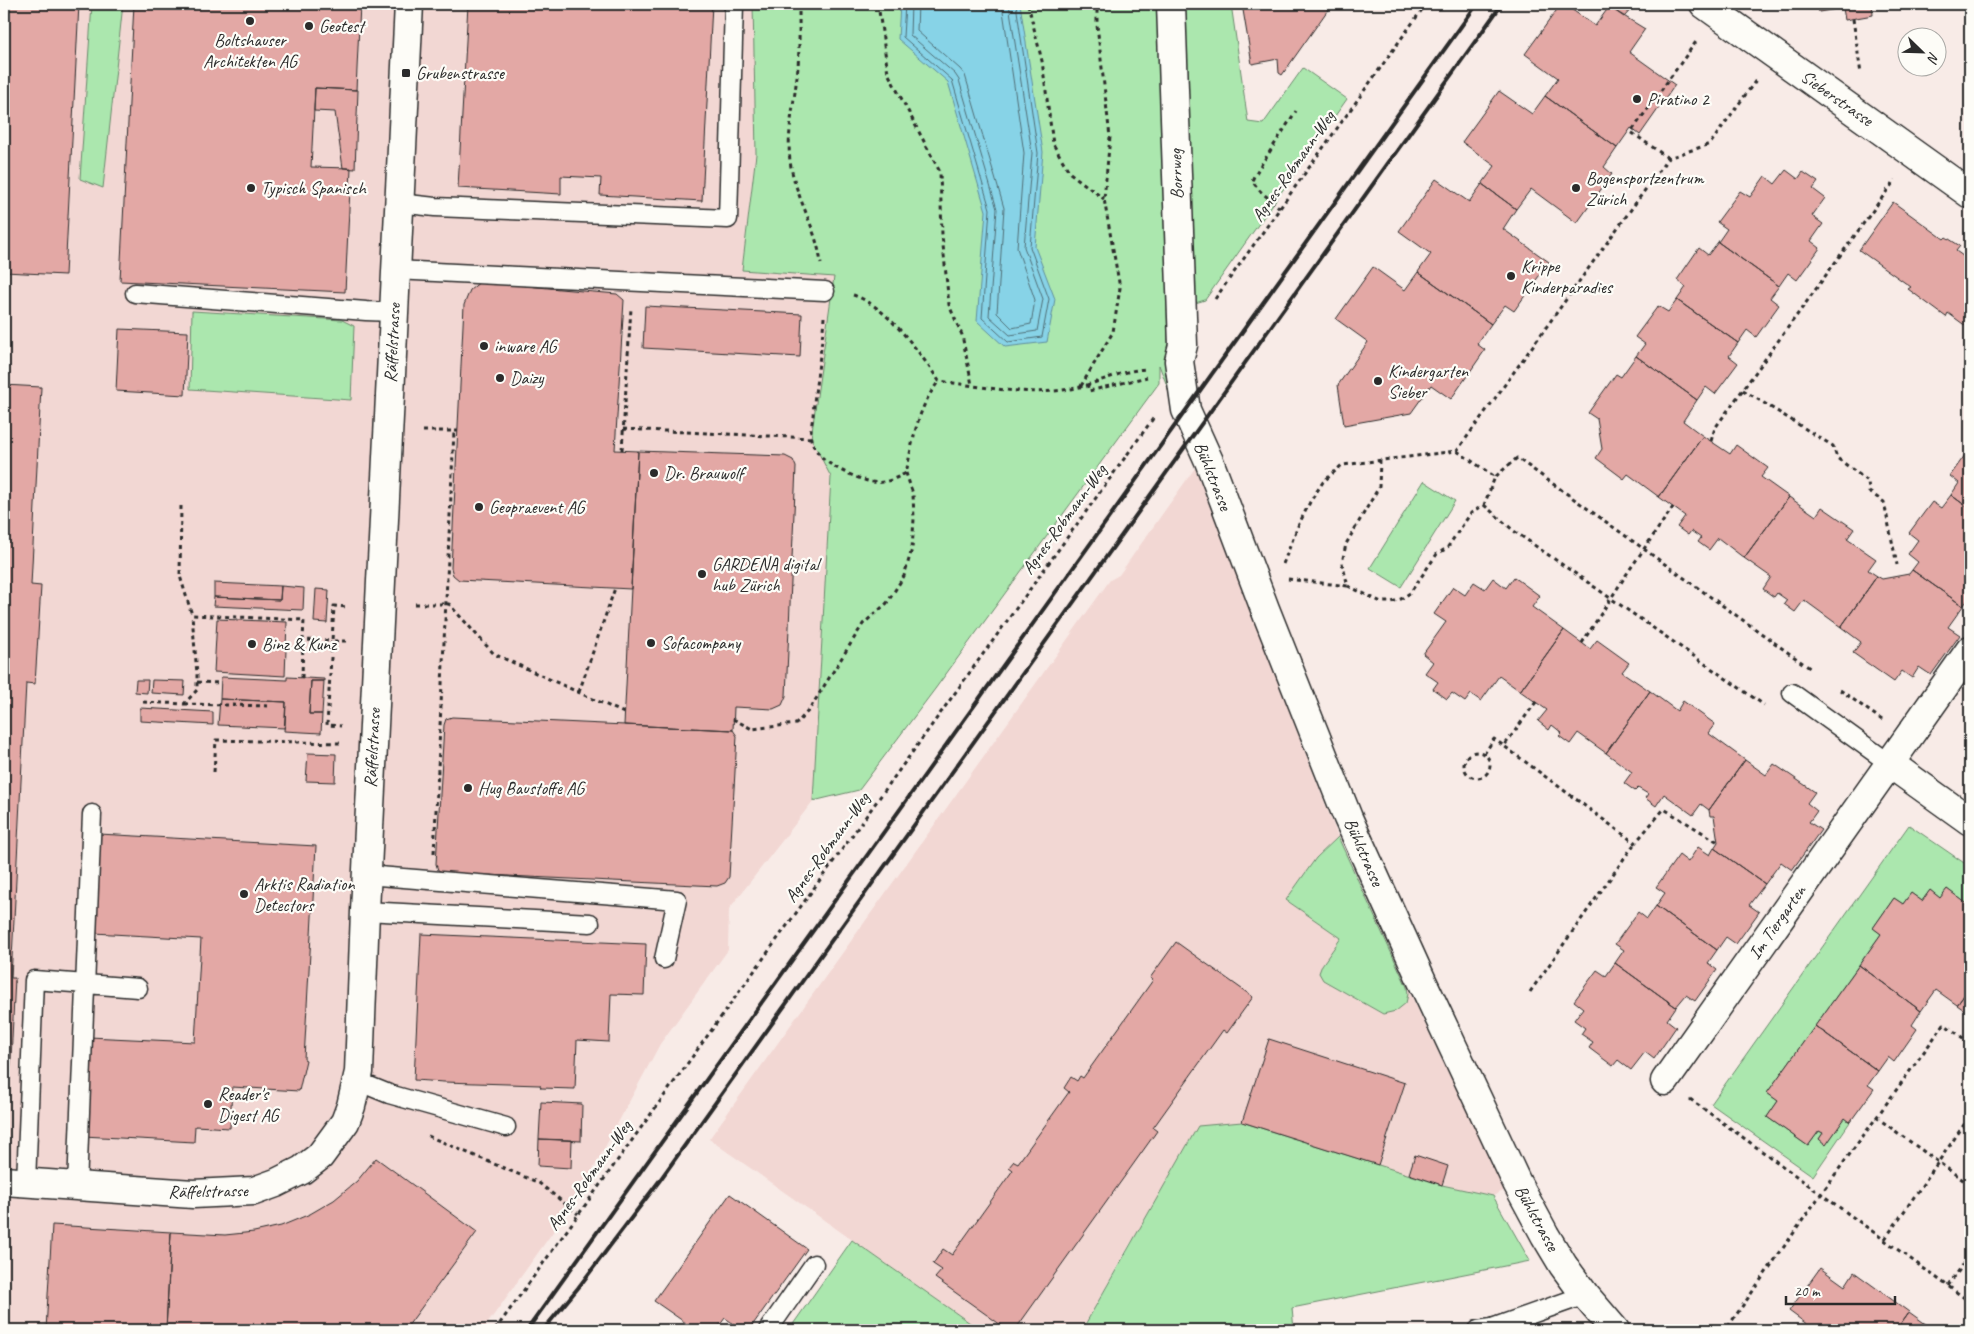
<svg xmlns="http://www.w3.org/2000/svg" width="1974" height="1334" font-family="Caveat,sans-serif">
<style>
.built{fill:#f2d7d3}
.green{fill:#abe7ae;stroke:#6b896c}
.water{fill:#87d3e7;stroke:#62909c}
.lines{fill:none;stroke-linecap:round;stroke-linejoin:round}
.shore{stroke:#506e76;stroke-width:1}
.building{fill:#e3a8a5;stroke:#2b2b2b}
.lane-casing{stroke:#2b2b2b;stroke-width:21}
.street-casing{stroke:#2b2b2b;stroke-width:31}
.path{stroke:#2b2b2b;stroke-width:3;stroke-dasharray:4 4;stroke-linecap:butt}
.lane{stroke:#fdfcf7;stroke-width:18}
.street{stroke:#fdfcf7;stroke-width:28}
.rail{stroke:#2b2b2b;stroke-width:4}
.poi-dot{fill:#2b2b2b;stroke:#fdfcf7;stroke-width:2}
.labels{text-anchor:middle;stroke-width:4.5;stroke-linejoin:round;paint-order:stroke}
.poi-label{font-size:18px;fill:#2b2b2b;stroke:#fdfcf7;text-anchor:start}
.street-label{font-size:18px;fill:#2b2b2b;stroke:#fdfcf7}
</style>
<rect width="100%" height="100%" fill="#f8ebe7"/>
<filter id="ink" filterUnits="userSpaceOnUse"><feTurbulence type="fractalNoise" baseFrequency=".02" numOctaves="2"/><feDisplacementMap in="SourceGraphic" scale="10" xChannelSelector="R" yChannelSelector="G"/><feConvolveMatrix kernelMatrix="1 2 1 2 8 2 1 2 1" color-interpolation-filters="sRGB"/></filter>
<g filter="url(#ink)">
<!-- built -->
<path class="built" d="M4 4H753L756 154 742 270 834 276 831 477 813 801 729 909 728 950 660 1044 580 1194 483 1330H4Z
M1195 468 1338 837 1316 858 1287 900 1342 938 1322 965 1323 980 1383 1014 1408 994 1407 987 1505 1190 1493 1196 1442 1185 1378 1165 1131 1242 1082 1330H980L709 1139 1110 580 1119 575Z"/>
<!-- green -->
<path class="green" d="M92 4H123L103 188 80 179Z
M753 4H1160L1169 391 1159 365V383L935 689 859 790 813 801 831 477 811 438 834 277 742 270 756 154Z
M1180 4H1231L1248 122 1263 124 1303 68 1347 99 1205 300 1192 304Z
M192 311 342 320 354 326 351 400 190 389Z
M1424 481 1455 501 1401 587 1370 568Z
M1909 825 1970 867V906L1947 889 1940 898 1930 890 1922 901 1911 893 1903 904 1894 898 1873 928 1881 934 1767 1093 1778 1101 1767 1117 1808 1146 1819 1131 1823 1133 1819 1139 1826 1144 1845 1118 1850 1122 1813 1176 1711 1104Z
M1338 837 1407 987 1408 994 1406 1003 1396 1011 1383 1014 1323 980 1319 973 1322 965 1341 938 1286 900 1316 858Z
M1242 1122 1442 1185 1493 1196 1530 1261 1292 1308 1294 1330H1082L1198 1126Z
M852 1240 980 1330H789Z"/>
<!-- water -->
<path class="water" d="M900 4H1020L1043 152 1035 247 1055 299 1047 342 1005 347 977 321 986 211 948 82 898 39Z"/>
<g class="lines">
<!-- shore -->
<path class="shore" d="M905 4 903 37 952 80 990 209 982 318 1008 342 1042 337 1049 299 1030 247 1038 153 1016 4
M911 4 910 35 955 74 959 80 997 209 989 316 1010 335 1037 331 1043 299 1024 247 1032 153 1009 4
M918 4 917 31 960 69 965 75 1004 208 997 313 1012 328 1031 324 1035 300 1017 248 1024 153 1002 4"/>
</g>
<!-- building -->
<path class="building" d="M4 4H79L65 275 4 272Z
M134 4H360L356 90 315 88 311 167 351 168 345 292 120 281Z
M468 4H712L702 201 600 195 601 178 561 176V194L458 188Z
M1242 4H1332L1282 75 1279 73 1278 59 1252 64Z
M1561 4H1564L1595 26 1609 7 1645 29 1629 52 1675 85 1640 135 1631 128 1617 148 1545 96 1558 78 1525 54Z
M1605 4H1634L1635 5 1624 17Z
M1818 4H1872L1873 15 1845 20 1843 8 1819 12Z
M315 88 358 90 355 169 343 168 335 112 314 111Z
M1499 91 1532 114 1545 96 1617 148 1604 167 1612 174 1577 223 1531 189 1516 209 1482 184 1495 166 1462 142Z
M1786 170 1798 179 1803 172 1818 182 1813 189 1825 198 1812 216 1823 224 1811 241 1820 248 1797 280 1788 273 1779 286 1718 242 1727 229 1717 222 1740 191 1750 197 1765 176 1775 184Z
M1436 179 1469 202 1482 184 1516 209 1503 229 1549 262 1514 311 1505 305 1491 324 1418 272 1431 254 1399 231Z
M1893 202 1944 239 1946 237 1960 246 1956 251 1967 259 1970 255V329L1948 313 1946 317 1908 289 1911 287 1859 250Z
M1718 242 1779 286 1770 298 1779 305 1756 337 1747 330 1738 343 1677 300 1686 287 1677 280 1699 248 1708 255Z
M1373 267 1405 290 1418 272 1491 324 1477 344 1485 350 1451 399 1431 385 1411 413 1344 425 1338 385 1368 342 1336 319Z
M480 282 617 294 624 300 615 450 638 451 631 589 459 580 453 575 451 568 464 305 470 290Z
M1677 300 1738 343 1729 356 1738 363 1715 394 1706 387 1697 400 1636 356 1645 344 1635 337 1658 306 1668 312Z
M645 306 802 314 800 357 643 348Z
M119 329 188 332 185 395 116 391Z
M1636 356 1697 400 1683 421 1703 436 1659 497 1628 474 1624 479 1596 458 1602 449 1597 419 1588 413 1616 374 1621 377Z
M4 385 41 387 31 585 41 586 35 684 26 683 11 978H15L10 1079H4Z
M1703 436 1730 454 1736 445 1768 468 1761 477 1789 497 1744 558 1718 538 1709 550 1698 542 1701 538 1691 531 1688 535 1677 527 1685 516 1659 497Z
M1970 448V509L1951 495 1959 483 1950 476Z
M638 451 785 456 793 460 796 467 786 696 782 705 773 709 734 707 733 730 624 725Z
M1951 495 1970 509V597L1963 606 1912 570 1918 562 1908 554 1918 540 1909 533 1932 502 1941 508Z
M1789 497 1816 516 1822 507 1854 529 1847 539 1876 559 1868 570 1877 576 1841 627 1804 600 1795 612 1784 604 1787 600 1777 593 1774 597 1763 589 1771 577 1744 558Z
M1912 570 1963 606 1948 627 1960 635 1931 675 1919 667 1912 678 1902 671 1894 682 1853 653 1861 642 1841 627 1877 576 1882 579 1909 574Z
M1514 577 1540 596 1532 607 1564 630 1520 691 1499 676 1481 701 1471 694 1465 702 1452 693 1447 699 1433 689 1438 682 1425 673 1433 662 1423 654 1446 622 1434 614 1453 587 1465 595 1474 582 1485 589 1493 578 1506 588Z
M214 583 281 586 280 600 214 597Z
M281 586 304 588 303 610 213 606 214 597 280 600Z
M316 589 329 590 327 623 314 622Z
M217 619 287 622 285 676 214 672Z
M1564 630 1590 649 1597 640 1629 663 1622 672 1650 691 1606 753 1578 733 1570 744 1559 736 1562 733 1552 725 1549 730 1538 721 1547 710 1520 691Z
M221 677 287 680V677L324 679V681H311L309 714H322L321 733 284 731 286 702 220 699Z
M136 680H148L147 693 135 692Z
M152 680 185 681 184 695 151 693Z
M311 681H324L322 714H309Z
M1650 691 1677 711 1683 701 1715 724 1708 733 1745 760 1709 810 1701 804 1693 815 1664 794 1656 806 1645 798 1648 794 1638 788 1635 791 1624 783 1632 772 1606 753Z
M220 699 286 702 285 728 218 725Z
M140 708 213 712V725L140 721Z
M452 717 733 730 737 736 729 877 725 883 717 886 445 873 438 870 436 864 444 725 446 719Z
M308 753 336 754 335 782 306 781Z
M1745 760 1766 775 1774 764 1815 792 1807 803 1817 811 1809 822 1821 830 1792 870 1781 862 1765 884 1714 848 1718 842 1714 816H1710L1709 810Z
M99 834 316 846 304 1059 306 1060 299 1091 232 1087 230 1128 195 1126 194 1142 83 1136 89 1037 195 1042 201 939 94 933Z
M1698 847 1710 855 1714 848 1765 884 1749 905 1759 912 1736 944 1726 937 1717 950 1656 906 1665 893 1656 887 1679 855 1688 862Z
M1947 889 1970 906V987L1957 1005 1936 990 1921 1011 1859 965 1881 934 1873 928 1894 898 1903 904 1911 893 1922 901 1930 890 1940 898Z
M1656 906 1717 950 1708 963 1717 970 1695 1001 1686 995 1676 1007 1615 963 1624 950 1615 944 1638 912 1647 919Z
M421 934 646 944 644 995 611 994 609 1042 577 1040 575 1089 541 1088 540 1085 444 1082 414 1080Z
M1176 942 1253 997 1227 1033 1223 1030 1153 1128 1157 1131 1015 1330H1008L935 1278 942 1270 933 1264 943 1249 952 1255 1013 1170 1009 1167 1014 1161 1018 1163 1069 1092 1064 1088 1071 1077 1077 1081 1080 1076 1083 1078 1153 980 1150 978Z
M1615 963 1676 1007 1667 1020 1676 1027 1654 1059 1645 1052 1631 1070 1618 1060 1613 1066 1589 1048 1593 1042 1581 1034 1585 1028 1574 1020 1583 1008 1574 1001 1597 970 1606 976Z
M1859 965 1921 1011 1912 1025 1917 1029 1894 1062 1888 1057 1878 1071 1815 1026Z
M1970 987V1014L1957 1005Z
M1815 1026 1878 1071 1868 1085 1874 1089 1850 1122 1845 1118 1826 1145 1819 1139 1823 1133 1819 1131 1808 1146 1767 1117 1778 1101 1767 1093Z
M1269 1039 1405 1083 1378 1165 1242 1122Z
M541 1102 582 1104 581 1141 539 1139Z
M539 1139 572 1140 571 1168 538 1166Z
M1415 1155 1448 1166 1442 1185 1409 1174Z
M376 1158 477 1232 405 1330H166L171 1232 225 1235 254 1232 281 1226 310 1214 334 1200 357 1181Z
M730 1194 807 1249 749 1330H743L725 1318 716 1330H696L654 1301Z
M52 1225 171 1232 166 1330 128 1328V1330H46Z
M1820 1268 1845 1286 1854 1272 1909 1312 1896 1330H1804L1808 1325 1789 1311Z
M1909 1312 1934 1330H1896Z"/>
<g class="lines">
<!-- lane casing -->
<g class="lane-casing">
<path id="lane" d="M399 203 435 207 728 219 734 4
M395 270 825 291
M135 293 366 311 393 312
M1792 693 1889 763
M366 875 677 900 664 959
M365 911 590 923
M357 1081 389 1094 506 1127
M26 1183 34 980 138 988
M77 1187 92 814
M768 1330 814 1264
M1478 1330 1492 1328 1585 1295"/>
</g>
<!-- street casing -->
<g class="street-casing">
<path id="street" d="M1171 4 1183 345 1179 361 1186 410 1209 461 1265 609 1348 818 1422 981 1517 1183 1545 1235 1563 1265 1585 1295 1615 1330
M1704 4 1970 194
M1889 763 1970 821
M1665 1081 1970 650
M4 1181 193 1194 254 1191 276 1183 302 1170 320 1156 345 1122 351 1106 359 1072 365 911 409 4"/>
</g>
<!-- path -->
<path class="path" d="M799 4C799 31 800 58 796 84 793 110 787 135 790 161 795 197 817 228 821 264
M878 4 888 73 940 172 942 235 949 305 962 335 972 385
M1028 4 1042 61 1053 144 1070 173 1104 199
M1853 19 1861 74
M1668 158 1631 132 1698 39
M1280 208 1260 191 1252 181 1254 176 1296 111
M853 295C886 305 920 353 939 381 986 387 1033 398 1080 387 1103 381 1123 370 1147 369
M1215 299 1426 4
M824 317C822 350 815 383 813 416 812 423 810 432 811 439 816 457 833 467 849 474 875 485 881 486 906 473 913 441 917 408 939 381
M1087 384 1089 391 1147 377
M1081 386 1113 332 1120 288 1104 199 1110 137 1097 25V4
M1743 390 1833 446 1837 458 1868 481 1869 492 1884 502 1897 565
M623 429 811 438
M423 431H458
M1711 441 1715 428 1895 180
M622 450 631 308
M1457 451 1495 477
M1380 460 1379 487 1346 544 1342 563 1348 586 1381 602H1392L1401 599 1410 593 1437 554 1447 548 1471 513 1484 505 1495 477 1517 458 1811 669
M1484 505 1514 531 1764 705
M181 506 180 576 192 615 304 620 303 640 332 641 327 725 341 726
M1283 564 1298 526 1310 502 1323 482 1342 465 1457 451 1668 158 1710 144 1756 80
M1288 579 1348 586
M415 604H449L494 654 624 713
M346 641H332L334 606 347 607
M1582 643 1628 572 1673 507
M302 678 303 640
M197 682 221 683
M1840 690 1882 720
M579 692 615 588
M143 702 184 704 197 690V674L192 615
M1536 702 1504 746 1635 843 1664 809 1718 842
M184 704 270 706
M733 719 752 729 796 724 809 710 863 624 887 603 904 576 912 549 914 519 913 494 906 473
M1464 765a13 13 0 1 1 26 0a13 13 0 1 1-26 0Z
M1484 754 1494 739 1504 746
M214 772 216 740 340 743
M434 853 454 431
M1530 992 1635 843
M1970 1043 1944 1024 1821 1194 1970 1302
M1690 1099 1821 1194 1727 1328 1729 1330
M1876 1117 1970 1185
M428 1136 539 1183 578 1214
M1885 1239 1970 1116
M1948 1286 1970 1255
M495 1330 1155 416"/>
<!-- lane -->
<use href="#lane" class="lane"/>
<!-- street -->
<use href="#street" class="street"/>
<!-- rail -->
<path class="rail" d="M527 1330 1477 4
M543 1330 578 1288 660 1180 1502 4"/>
</g>
</g>
<!-- markers -->
<g class="poi-dot">
<circle cx="250" cy="21" r="5"/>
<circle cx="309" cy="26" r="5"/>
<rect x="401" y="68" width="10" height="10" rx="2.5"/>
<circle cx="1637" cy="99" r="5"/>
<circle cx="251" cy="188" r="5"/>
<circle cx="1576" cy="188" r="5"/>
<circle cx="1511" cy="276" r="5"/>
<circle cx="484" cy="346" r="5"/>
<circle cx="500" cy="378" r="5"/>
<circle cx="1378" cy="381" r="5"/>
<circle cx="654" cy="473" r="5"/>
<circle cx="479" cy="507" r="5"/>
<circle cx="702" cy="574" r="5"/>
<circle cx="651" cy="643" r="5"/>
<circle cx="252" cy="644" r="5"/>
<circle cx="468" cy="788" r="5"/>
<circle cx="244" cy="894" r="5"/>
<circle cx="208" cy="1104" r="5"/>
</g>
<g class="labels">
<!-- poi labels -->
<g class="poi-label">
<text x="319" y="32">Geotest</text>
<text x="250" y="46" text-anchor="middle">Boltshauser<tspan x="250" dy="21">Architekten AG</tspan></text>
<text x="416" y="79">Grubenstrasse</text>
<text x="1647" y="105">Piratino 2</text>
<text x="1586" y="184">Bogensportzentrum<tspan x="1586" dy="21">Zürich</tspan></text>
<text x="261" y="194">Typisch Spanisch</text>
<text x="1521" y="272">Krippe<tspan x="1521" dy="21">Kinderparadies</tspan></text>
<text x="494" y="352">inware AG</text>
<text x="1388" y="377">Kindergarten<tspan x="1388" dy="21">Sieber</tspan></text>
<text x="510" y="384">Daizy</text>
<text x="664" y="479">Dr. Brauwolf</text>
<text x="489" y="513">Geopraevent AG</text>
<text x="712" y="570">GARDENA digital<tspan x="712" dy="21">hub Zürich</tspan></text>
<text x="661" y="649">Sofacompany</text>
<text x="262" y="650">Binz &amp; Kunz</text>
<text x="478" y="794">Hug Baustoffe AG</text>
<text x="254" y="890">Arktis Radiation<tspan x="254" dy="21">Detectors</tspan></text>
<text x="218" y="1100">Reader's<tspan x="218" dy="21">Digest AG</tspan></text>
</g>
<!-- street labels -->
<g class="street-label">
<text transform="translate(1837 98) rotate(35)" y="6">Sieberstrasse</text>
<text transform="translate(1293 166) rotate(-55)" y="6">Agnes-Robmann-Weg</text>
<text transform="translate(1176 174) rotate(-92)" y="6">Borrweg</text>
<text transform="translate(392 343) rotate(-87)" y="6">Räffelstrasse</text>
<text transform="translate(1213 476) rotate(68)" y="6">Bühlstrasse</text>
<text transform="translate(1064 519) rotate(-54)" y="6">Agnes-Robmann-Weg</text>
<text transform="translate(372 748) rotate(-87)" y="6">Räffelstrasse</text>
<text transform="translate(827 847) rotate(-54)" y="6">Agnes-Robmann-Weg</text>
<text transform="translate(1364 852) rotate(66)" y="6">Bühlstrasse</text>
<text transform="translate(1777 922) rotate(-55)" y="6">Im Tiergarten</text>
<text transform="translate(589 1175) rotate(-54)" y="6">Agnes-Robmann-Weg</text>
<text transform="translate(208 1191) rotate(-1)" y="6">Räffelstrasse</text>
<text transform="translate(1537 1218) rotate(61)" y="6">Bühlstrasse</text>
</g>
</g>
<!-- margin -->
<rect width="1974" height="1334" fill="none" stroke="#fdfcf7" stroke-width="20"/>
<rect x="10" y="10" width="1954" height="1314" fill="none" stroke="#2b2b2b" stroke-width="2" filter="url(#ink)"/>
<!-- north arrow -->
<g transform="translate(1922 52) rotate(113)"><circle r="24" fill="#fdfcf7" stroke="#a9a8a5"/>
<path d="M0-4L9 19L0 12L-9 19Z" fill="#2b2b2b"/>
<text y="-8" font-size="14" font-weight="bold" text-anchor="middle" fill="#2b2b2b">N</text>
</g>
<!-- scale -->
<path d="M1786 1296v8h109v-8" fill="none" stroke="#2b2b2b" stroke-width="2.5"/>
<text x="1794" y="1296" font-size="15" fill="#2b2b2b" stroke="#fdfcf7" stroke-width="4" paint-order="stroke">20 m</text>
</svg>
